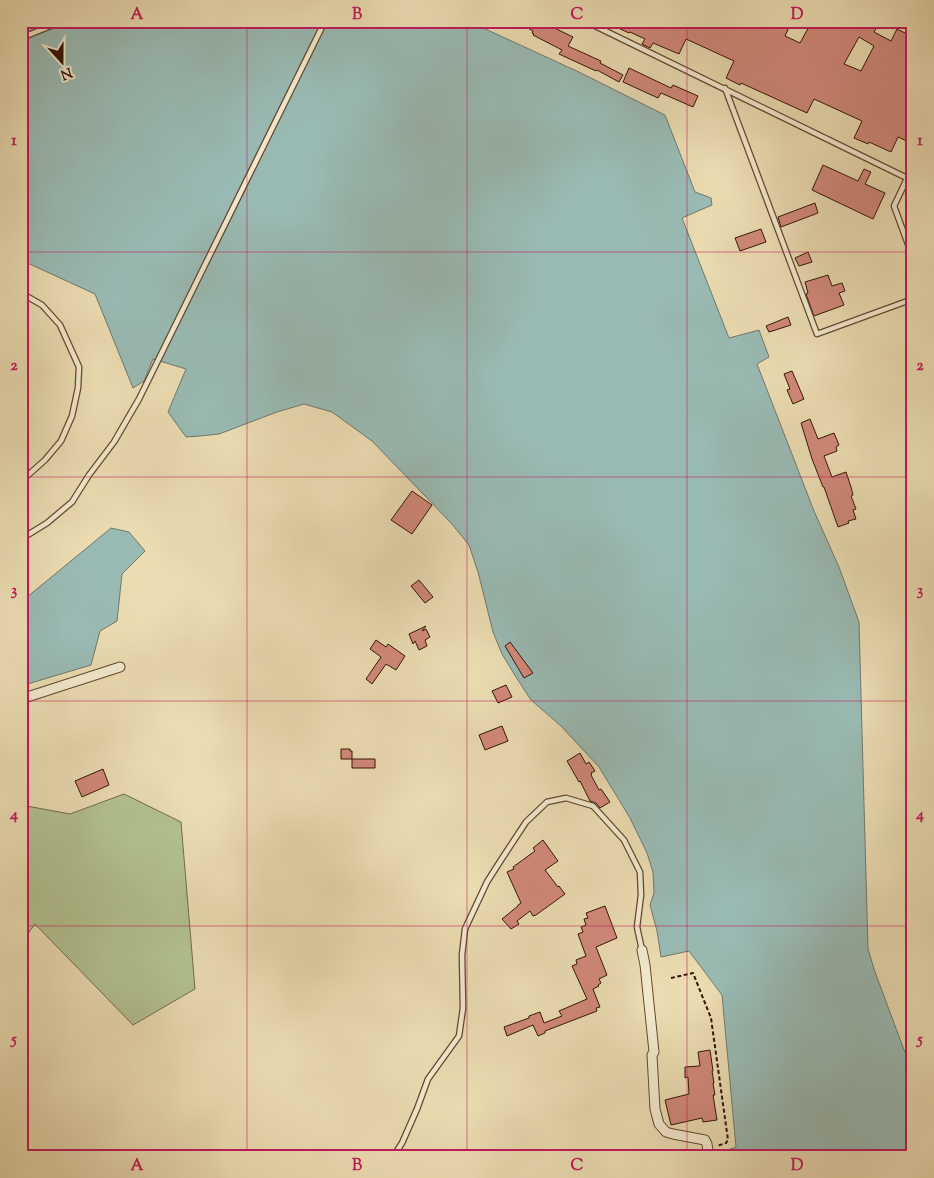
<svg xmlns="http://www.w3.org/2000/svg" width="934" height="1178" font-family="'Sorts Mill Goudy',serif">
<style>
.green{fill:#b2c18f;stroke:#746a4a}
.water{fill:#99bab3;stroke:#71786d}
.building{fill:#d08879;stroke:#351405;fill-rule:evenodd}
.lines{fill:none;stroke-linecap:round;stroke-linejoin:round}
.service-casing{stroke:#624630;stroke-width:7}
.minor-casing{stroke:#624630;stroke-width:11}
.path{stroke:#351405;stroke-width:2;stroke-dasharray:4 2.5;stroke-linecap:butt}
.service{stroke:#f1e8cc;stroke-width:4.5}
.minor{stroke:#f1e8cc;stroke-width:9}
.grid{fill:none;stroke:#c2185b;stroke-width:1;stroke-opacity:0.55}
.neatline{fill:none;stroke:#c2185b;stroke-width:2}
.grid-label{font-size:16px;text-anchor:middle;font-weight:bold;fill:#c2185b}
</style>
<rect width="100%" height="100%" fill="#eadbb1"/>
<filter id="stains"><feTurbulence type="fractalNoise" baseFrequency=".004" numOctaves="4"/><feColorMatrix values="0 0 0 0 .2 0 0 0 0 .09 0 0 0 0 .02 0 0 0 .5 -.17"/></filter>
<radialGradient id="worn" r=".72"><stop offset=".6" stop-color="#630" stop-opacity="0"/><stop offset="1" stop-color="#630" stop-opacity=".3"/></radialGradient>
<!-- green -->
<path class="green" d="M124 794 181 822 195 989 133 1025 35 924 21 943V805L70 814Z"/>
<!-- water -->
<path class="water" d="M21 21H397L406 26 408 21H468L581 73 665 115 695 192 711 198 712 205 682 218 729 338 759 330 769 357 757 364 814 511 839 567 859 622 868 949 875 972 913 1074V1157H723L722 1152 736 1147 722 995 689 951 661 957 657 931 650 905 654 893 653 872 647 853 630 818 599 767 561 726 531 700 516 677 502 654 493 632 478 572 469 545 451 523 372 441 332 412 304 404 277 412 219 434 200 436 186 437 168 412 186 369 153 359 144 381 133 388 95 294 21 260Z
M111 528 129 532 145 551 122 574 117 621 100 631 91 665 21 686V602Z"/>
<!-- building -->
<path class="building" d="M517 21H531L536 24 538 21H540L573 37 568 46 601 61 600 63 623 75 619 82 597 70 596 71 559 54 562 50 533 35 534 34 532 33 533 31 517 22Z
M603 21H792L785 36 800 43 812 21H880L874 32 891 41 897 29 905 33 910 21H913V133L909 142 898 137 891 152 869 142 868 144 854 138 862 121 814 99 807 113 741 83 740 85 726 78 734 61 686 39 679 54 653 43 650 48 642 44 645 39 630 32 629 33ZM859 37 874 46 861 71 844 64Z
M629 68 671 88 673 85 698 96 693 107 661 93 658 98 623 82Z
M823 165 858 181 864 169 871 172 865 184 885 193 873 219 812 190Z
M815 203 818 213 781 227 778 217Z
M761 229 766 242 740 251 735 238Z
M808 252 812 262 799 266 795 258Z
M828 275 832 286 842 283 845 291 839 293 844 305 814 316 806 294 808 293 805 282Z
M788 317 791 325 769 332 766 326Z
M792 371 804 399 793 404 787 390 790 389 784 374Z
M810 419 818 439 834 433 839 445 836 447 837 451 824 456 832 477 846 472 851 487 853 495 851 496 856 509 853 510 856 519 848 521 849 523 838 527 824 487H823L812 459 801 423Z
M412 491 432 505 412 534 391 520Z
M419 580 433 597 425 603 411 586Z
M426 626 422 631 426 629 430 637 425 640 427 646 419 650 415 641 413 644 409 634Z
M376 640 386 647 388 644 405 656 396 670 386 664 372 684 366 679 381 657 370 649Z
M510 642 533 673 524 678 505 646Z
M506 685 512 697 498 703 492 691Z
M502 726 508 741 485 750 479 735Z
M341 749H350V751H352V759H375V768H352V759H341Z
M580 753 586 764 589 762 595 771 591 773 592 774 591 775 599 790 601 789 610 802 600 808 596 803 590 801 580 781 579 782 567 761Z
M103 769 109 785 82 797 75 781Z
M543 840 558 861 545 870 558 887 559 886 565 894 536 915 533 916 530 911 517 921 519 924 511 929 502 919 518 906V905L521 903 507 872 514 869 513 867 535 851 533 848Z
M605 906 617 938 596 947 607 975 599 979 601 983 598 985 599 986 593 989 600 1007 596 1008 597 1011 545 1031V1033L538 1036 533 1025 507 1036 504 1027 529 1018V1016L540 1012 544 1023 562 1016 559 1011 587 999 572 966 577 964 576 960 586 956 578 934 583 932 581 927 586 925 584 919 588 918 586 913Z
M710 1050 713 1071H712L714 1083H713L715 1095H713L717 1120 703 1122 702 1118 671 1125 665 1100 689 1094 688 1077 685 1078V1067L700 1066 698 1052Z"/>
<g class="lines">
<!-- service casing -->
<g class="service-casing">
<path id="service" d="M585 21 907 178
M21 38 63 21
M725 88 817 334 913 299
M913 166 894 206 913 258
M21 293 42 305 60 325 79 367 78 388 72 416 61 441 45 460 27 476 21 479
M21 539 47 523 72 502 89 475 114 442 139 399 325 21
M393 1157 402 1143 417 1109 428 1079 459 1036 463 1008 462 955 465 929 487 882 501 860 526 822 547 802 566 798 593 806 624 840 640 872 641 895 637 927 642 950"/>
</g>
<!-- minor casing -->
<g class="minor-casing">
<path id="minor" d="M21 699 120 667
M642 950 645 965 654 1052 652 1055 655 1109 659 1124 666 1132 673 1134 705 1140 707 1144 709 1157"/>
</g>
<!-- path -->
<path class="path" d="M671 978 693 973 711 1018 728 1140 726 1143 717 1146"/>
<!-- service -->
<use href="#service" class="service"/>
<!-- minor -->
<use href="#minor" class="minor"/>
</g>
<!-- grid -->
<path class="grid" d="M247 21V1157M467 21V1157M687 21V1157M21 252H913M21 477H913M21 701H913M21 926H913"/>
<!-- margin -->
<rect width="934" height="1178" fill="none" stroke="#eadbb1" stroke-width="55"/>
<!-- north arrow -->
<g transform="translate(62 62) rotate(159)" stroke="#f1e8cc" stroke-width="4" paint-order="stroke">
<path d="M0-4L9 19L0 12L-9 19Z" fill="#351405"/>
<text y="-8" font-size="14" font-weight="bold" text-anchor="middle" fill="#351405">N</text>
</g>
<rect x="28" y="28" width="878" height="1122" class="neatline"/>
<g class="grid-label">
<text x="137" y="19">A</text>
<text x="357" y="19">B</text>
<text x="577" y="19">C</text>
<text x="797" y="19">D</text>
<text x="14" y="145">1</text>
<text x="920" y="145">1</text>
<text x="14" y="370">2</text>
<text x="920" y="370">2</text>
<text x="14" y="595">3</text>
<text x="920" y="595">3</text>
<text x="14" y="819">4</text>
<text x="920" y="819">4</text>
<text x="14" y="1044">5</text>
<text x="920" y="1044">5</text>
<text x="137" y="1170">A</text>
<text x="357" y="1170">B</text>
<text x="577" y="1170">C</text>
<text x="797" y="1170">D</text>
</g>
<rect width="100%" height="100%" filter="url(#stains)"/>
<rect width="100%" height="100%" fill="url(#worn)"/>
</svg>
